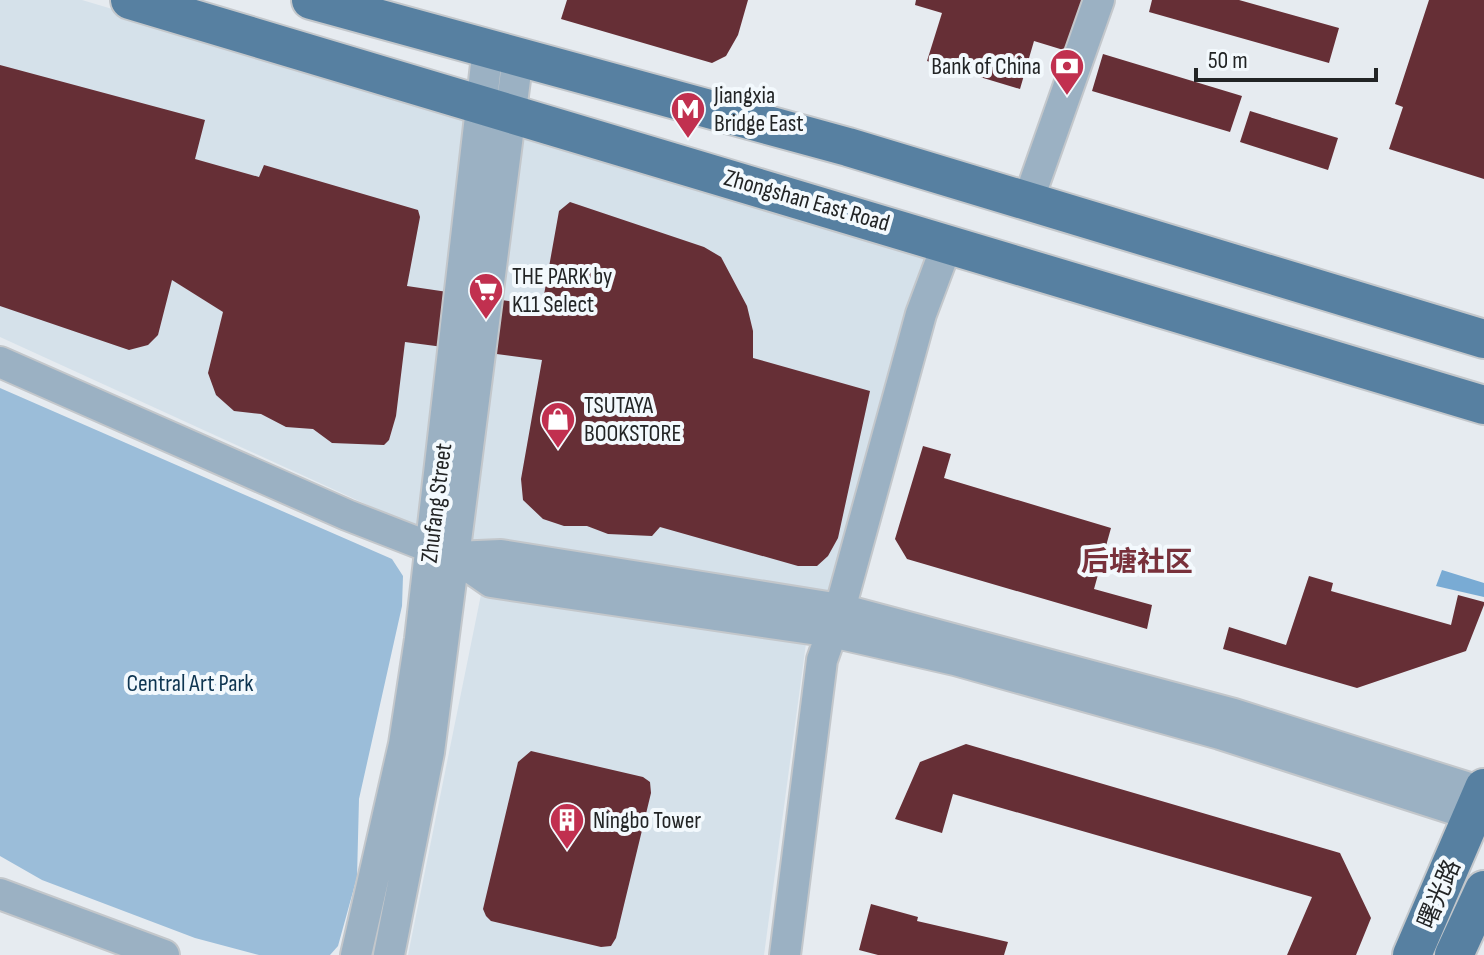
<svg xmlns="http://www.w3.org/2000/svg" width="1484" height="955" font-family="'Sofia Sans Condensed','Noto Sans SC',sans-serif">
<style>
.built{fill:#d5e1ea}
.green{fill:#9bbdd9}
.forest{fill:#79abd4}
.building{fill:#662f36}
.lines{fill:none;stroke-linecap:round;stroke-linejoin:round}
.minor-casing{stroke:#c3c7cb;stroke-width:34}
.major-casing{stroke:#c3c7cb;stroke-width:42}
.minor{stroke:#9bb1c3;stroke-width:30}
.major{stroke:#5780a1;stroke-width:38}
.labels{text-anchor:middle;stroke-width:8;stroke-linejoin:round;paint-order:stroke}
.poi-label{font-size:24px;fill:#222425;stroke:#f3f9fd;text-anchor:start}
.street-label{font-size:24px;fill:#222425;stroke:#f3f9fd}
.park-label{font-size:24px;fill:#0e3551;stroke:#f3f9fd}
.quarter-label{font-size:28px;font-weight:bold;fill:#78313b;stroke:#f3f9fd}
</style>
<rect width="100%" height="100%" fill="#e6ebf0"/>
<!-- built -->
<path class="built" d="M0 0H82L931 252 832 587 807 636 764 955H408L488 560 0 337Z"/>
<!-- green -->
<path class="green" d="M0 388 392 559 403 576 402 606 359 799 357 877 338 946 330 955H259L195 938 42 880 0 856Z"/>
<!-- forest -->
<path class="forest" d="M1442 570 1484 583V597L1436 586Z"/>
<!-- building -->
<path class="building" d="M567 0H748L738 35 726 56 712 63 561 19Z
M916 0H1087L1070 52 1034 41 1020 89 927 61 942 13 915 5Z
M1152 0H1239L1339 28 1329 63 1149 12Z
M1429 0H1484V179L1389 149 1403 107 1395 104Z
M1103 54 1242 96 1230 132 1092 91Z
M0 65 205 120 195 159 259 177 264 165 418 210 420 217 407 286 542 306 559 211 570 202 704 247 721 257 747 306 753 331V358L870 391 838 538 828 556 817 566H798L660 527 652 536 608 534 587 526H564L543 519 523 500 521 479 542 360 405 342 396 416 389 440 384 445 332 443 313 429 286 427 261 414 234 411 216 395 208 373 223 312 172 280 158 335 148 345 129 350 0 306Z
M1250 111 1338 138 1328 170 1240 142Z
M923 446 951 454 944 478 1111 528 1094 589 1152 605 1147 629 907 559 895 539Z
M1309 576 1333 583 1331 591 1451 625 1458 595 1484 602V605L1466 651 1357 688 1223 649 1229 627 1286 645Z
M966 744 1340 853 1371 918 1356 955H1287L1312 897 953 794 942 833 895 819 920 762Z
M531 751 643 777 650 782 651 793 616 938 611 946 601 947 491 921 486 916 483 909 518 762Z
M871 904 918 917 917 921 1008 942 1004 955H878L859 950Z"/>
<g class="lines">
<!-- minor casing -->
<g class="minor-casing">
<path id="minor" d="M1028 201 1099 0
M0 362 347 515 455 557 491 582 832 632 955 660 1220 734 1472 815
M455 557 501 555 840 609 1234 714 1482 792
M0 894 164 955
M356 955 404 744 420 639 488 47
M389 955 429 752 518 56
M785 955 822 660 840 609 921 314 948 242"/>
</g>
<!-- major casing -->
<g class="major-casing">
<path id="major" d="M130 0 1484 405
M311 0 848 147 1484 339
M1412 955 1484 788
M1454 955 1484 890"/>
</g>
<!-- minor -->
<use href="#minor" class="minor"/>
<!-- major -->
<use href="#major" class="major"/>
</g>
<!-- icons -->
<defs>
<g id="bank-pin" transform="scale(1.8)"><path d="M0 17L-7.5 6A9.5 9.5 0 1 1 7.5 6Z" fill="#c1304f" stroke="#f3f9fd"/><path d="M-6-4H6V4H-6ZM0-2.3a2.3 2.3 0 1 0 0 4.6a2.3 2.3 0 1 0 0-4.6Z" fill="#fff"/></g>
<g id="metro-pin" transform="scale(1.8)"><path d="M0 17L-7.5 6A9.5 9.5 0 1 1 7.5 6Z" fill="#c1304f" stroke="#f3f9fd"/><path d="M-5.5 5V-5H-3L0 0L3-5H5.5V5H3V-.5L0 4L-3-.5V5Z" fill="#fff"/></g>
<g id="supermarket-pin" transform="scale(1.8)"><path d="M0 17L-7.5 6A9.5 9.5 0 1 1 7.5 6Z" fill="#c1304f" stroke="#f3f9fd"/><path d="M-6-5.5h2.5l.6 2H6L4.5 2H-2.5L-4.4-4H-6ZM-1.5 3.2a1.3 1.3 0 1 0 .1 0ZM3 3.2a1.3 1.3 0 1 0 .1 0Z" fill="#fff"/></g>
<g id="shop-pin" transform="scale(1.8)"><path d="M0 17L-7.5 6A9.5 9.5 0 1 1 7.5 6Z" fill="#c1304f" stroke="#f3f9fd"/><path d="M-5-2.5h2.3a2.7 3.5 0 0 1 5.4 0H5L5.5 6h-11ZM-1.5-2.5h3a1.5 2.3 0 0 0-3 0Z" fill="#fff"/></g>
<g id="building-pin" transform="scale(1.8)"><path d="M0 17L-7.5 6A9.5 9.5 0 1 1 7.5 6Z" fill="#c1304f" stroke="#f3f9fd"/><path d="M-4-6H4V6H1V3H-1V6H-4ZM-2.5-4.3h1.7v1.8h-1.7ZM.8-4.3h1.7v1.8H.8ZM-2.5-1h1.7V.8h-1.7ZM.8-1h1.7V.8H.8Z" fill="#fff"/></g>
</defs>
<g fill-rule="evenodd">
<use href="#bank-pin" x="1067" y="66"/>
<use href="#metro-pin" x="688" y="109"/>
<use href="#supermarket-pin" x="486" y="290"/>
<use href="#shop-pin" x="558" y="419"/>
<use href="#building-pin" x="567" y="820"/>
</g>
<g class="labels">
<!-- poi labels -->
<g class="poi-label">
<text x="1041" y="74" text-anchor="end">Bank of China</text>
<text x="714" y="103">Jiangxia<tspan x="714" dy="28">Bridge East</tspan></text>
<text x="512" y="284">THE PARK by<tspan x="512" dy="28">K11 Select</tspan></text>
<text x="584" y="413">TSUTAYA<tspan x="584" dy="28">BOOKSTORE</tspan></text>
<text x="593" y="828">Ningbo Tower</text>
</g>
<!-- street labels -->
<g class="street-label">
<text transform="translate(807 200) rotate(16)" y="8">Zhongshan East Road</text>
<text transform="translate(436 503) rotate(-83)" y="8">Zhufang Street</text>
<text transform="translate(1439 894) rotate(-67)" y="8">曙光路</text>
</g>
<!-- park labels -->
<g class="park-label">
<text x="190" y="691">Central Art Park</text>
</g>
<!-- quarter labels -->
<g class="quarter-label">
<text x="1137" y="571">后塘社区</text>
</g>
</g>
<!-- scale -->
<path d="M1196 68v12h180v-12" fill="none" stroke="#222425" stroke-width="4"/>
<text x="1208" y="68" font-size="24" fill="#222425" stroke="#f3f9fd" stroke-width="6" paint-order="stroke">50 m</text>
</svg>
